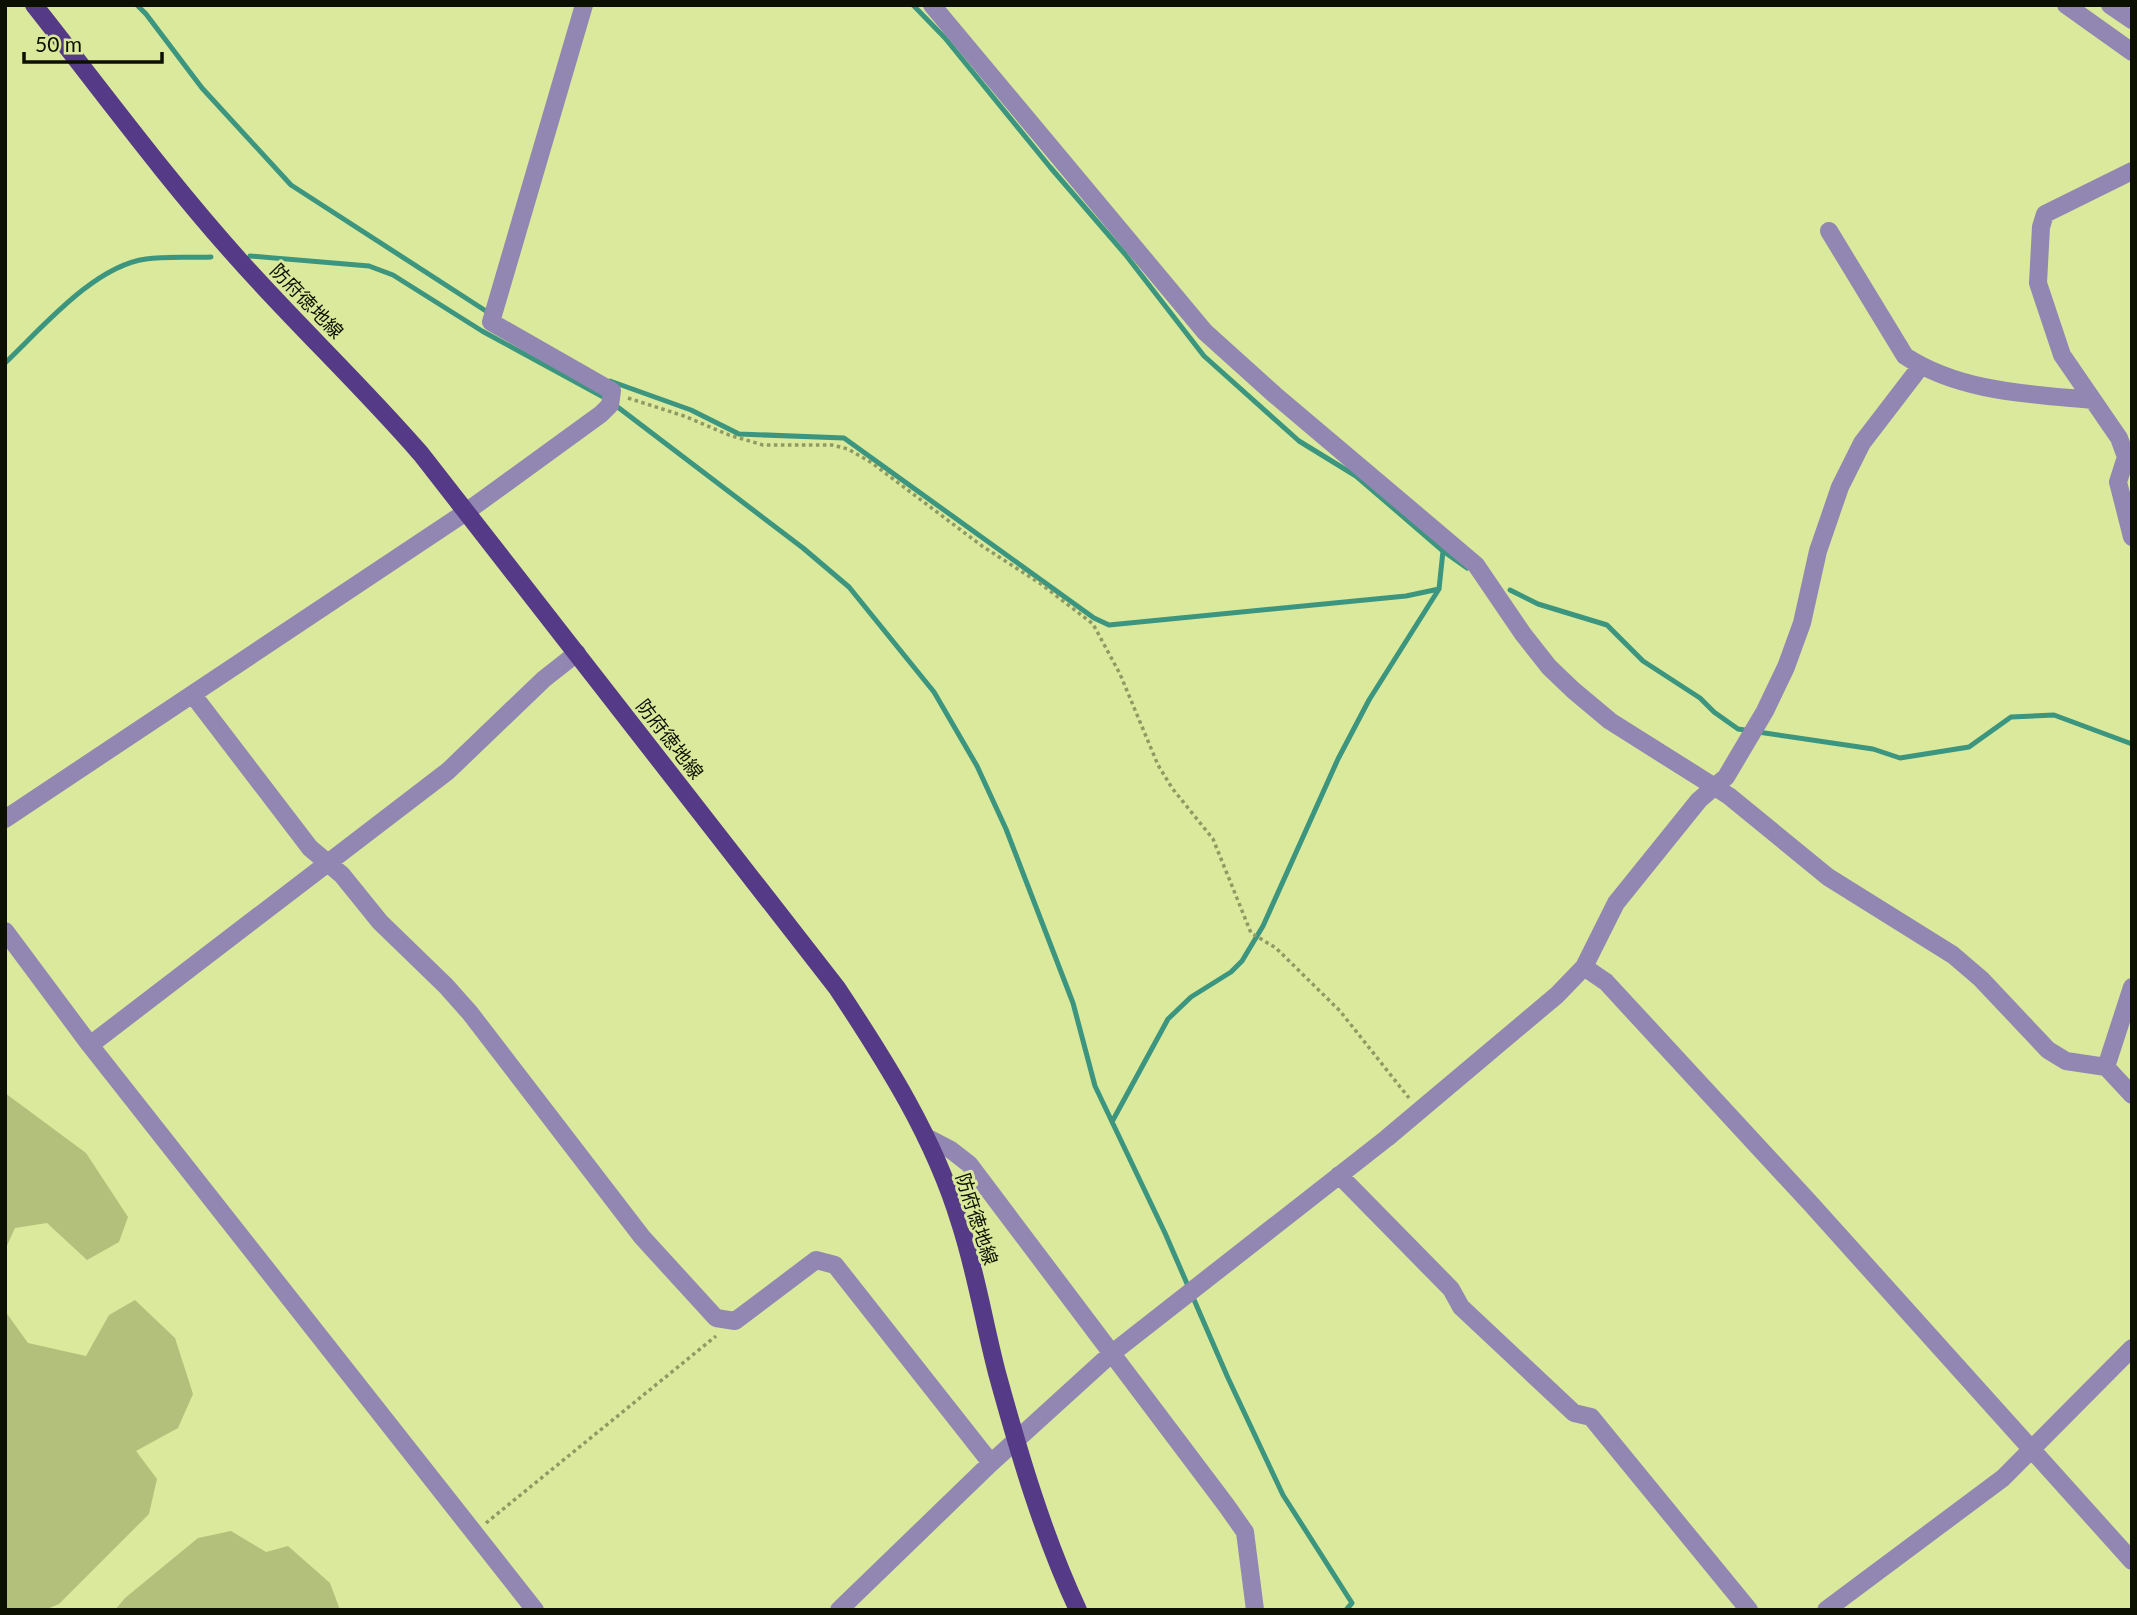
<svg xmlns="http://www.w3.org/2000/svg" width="2137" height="1615" font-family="Lato,'Noto Sans JP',sans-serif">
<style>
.green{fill:#b3c07b}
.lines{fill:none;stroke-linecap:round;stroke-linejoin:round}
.stream{stroke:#3c957e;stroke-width:5}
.path{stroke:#8f9a63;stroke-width:3.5;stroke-dasharray:3.5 3.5;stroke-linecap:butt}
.street{stroke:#9286b2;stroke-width:18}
.primary{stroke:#553a87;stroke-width:18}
.labels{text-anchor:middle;stroke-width:6;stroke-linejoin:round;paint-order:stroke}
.street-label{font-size:19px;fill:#0c1000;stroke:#dae99c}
</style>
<rect width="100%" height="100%" fill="#dae99c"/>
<!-- green -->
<path class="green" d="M5 1093 86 1153 128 1217 119 1242 87 1260 47 1223 15 1228 5 1250Z
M135 1300 175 1338 193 1394 178 1428 136 1451 157 1479 149 1514 59 1604 45 1610H5V1311L28 1343 86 1356 109 1315Z
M231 1531 266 1552 288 1546 330 1583 340 1610H115L125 1598 198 1538Z"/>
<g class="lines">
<!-- stream -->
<path class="stream" d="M137 5 146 14 202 88 291 185 489 313
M913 5 945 38 1050 167 1125 254 1204 356 1299 441 1356 476 1443 551 1467 568
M250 256 369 266 393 275 482 331 607 399
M5 363C42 328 94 266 146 259 167 256 189 258 211 257
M610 381 691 410 739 434 844 438 1094 618 1109 625 1406 596 1439 589
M615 405 803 548 849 587 934 692 977 766 1006 829 1073 1003 1095 1086 1165 1233 1228 1378 1283 1495 1352 1603 1346 1610
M1510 590 1538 604 1607 625 1643 661 1700 698 1714 712 1738 729 1873 749 1900 758 1969 747 2011 717 2054 715 2132 744
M1113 1120 1168 1019 1191 997 1231 972 1242 961 1263 926 1338 759 1369 700 1439 589 1443 551"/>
<!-- path -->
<path class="path" d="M628 398 684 416 729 435 763 445H832L848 449 872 463 982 546 1041 584 1093 624 1120 674 1158 765 1172 788 1213 839 1251 933 1276 948 1340 1011 1409 1098
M486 1523 716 1336"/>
<!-- street -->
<path class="street" d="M932 5 1205 332 1275 395 1476 565 1523 634 1549 667 1573 690 1610 721 1729 796 1828 877 1953 955 1981 979 2048 1050 2066 1061 2106 1067 2132 1095
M2066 5 2132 52
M2110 5 2132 20
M2132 171 2045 214 2041 227 2038 283 2062 355 2119 438 2126 457 2118 482 2132 537
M1829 231 1905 356C1960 392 2029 394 2092 400
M193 695 310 848 342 875 380 922 446 986 470 1013 642 1237 716 1318 735 1321 816 1260 835 1265 991 1463
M5 819 466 512 601 414 610 405 612 391 491 322 584 5
M5 931 90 1045 535 1610
M1584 967 1606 982 1811 1204 2132 1561
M90 1045 448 771 544 679 577 653
M2106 1067 2132 987
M926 1137 951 1150 969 1164 1226 1505 1245 1532 1255 1610
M1339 1175 1451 1289 1461 1307 1574 1413 1591 1417 1749 1610
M839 1610 991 1463 1111 1354 1387 1138 1557 995 1584 967 1616 903 1699 800 1726 777 1765 711 1786 667 1802 623 1818 551 1840 487 1862 443 1921 366
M1826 1610 2003 1478 2132 1348"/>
<!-- primary -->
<path class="primary" d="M34 5C102 91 167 180 240 261 299 327 363 387 421 454L837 988C886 1062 934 1137 960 1223 976 1272 984 1323 997 1373 1019 1453 1043 1535 1078 1610"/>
</g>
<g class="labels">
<!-- street labels -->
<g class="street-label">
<text transform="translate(307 301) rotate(46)" y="7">防府徳地線</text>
<text transform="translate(670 739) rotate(52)" y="7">防府徳地線</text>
<text transform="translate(977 1219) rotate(72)" y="7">防府徳地線</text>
</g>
</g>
<!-- border -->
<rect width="2137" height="1615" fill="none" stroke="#0c1000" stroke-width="14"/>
<!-- scale -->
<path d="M24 52v10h138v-10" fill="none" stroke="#0c1000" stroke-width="3.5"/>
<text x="35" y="52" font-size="21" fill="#0c1000" stroke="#dae99c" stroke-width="5" paint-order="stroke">50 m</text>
</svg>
